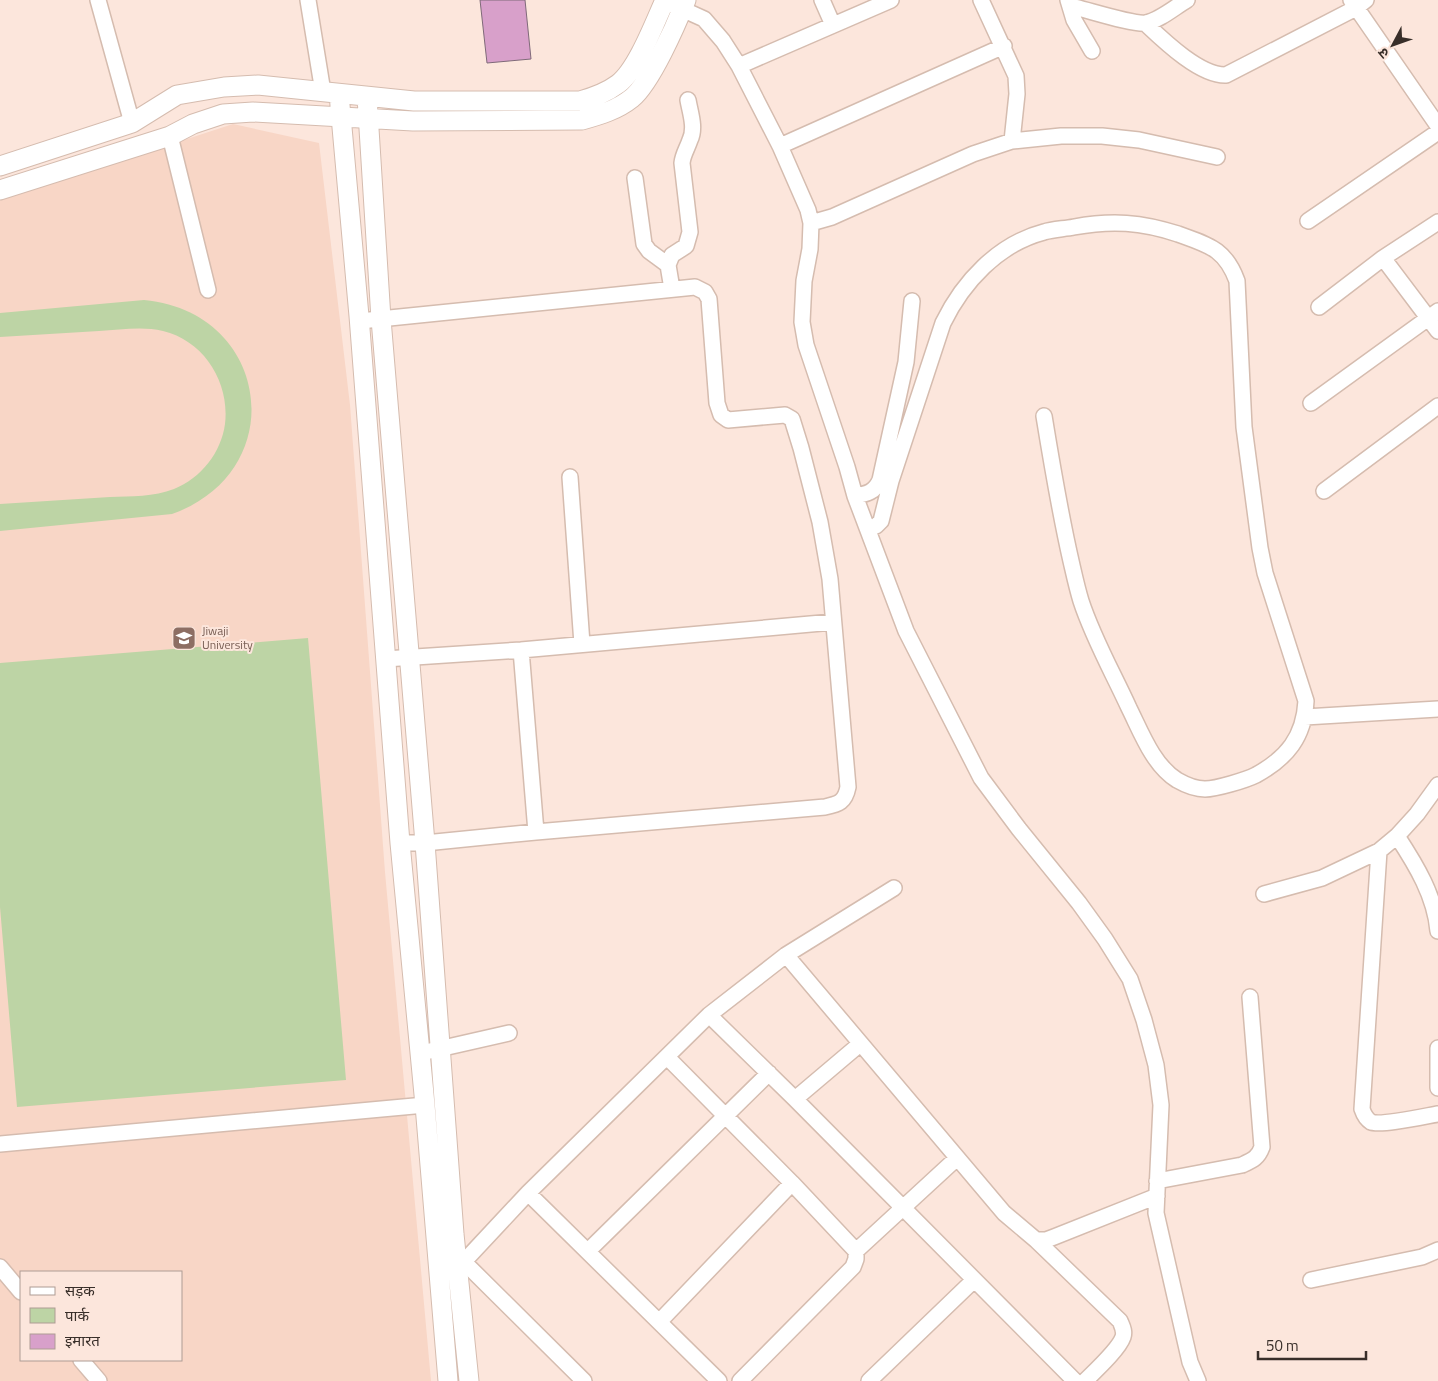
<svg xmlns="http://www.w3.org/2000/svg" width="1438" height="1381" font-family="'Titillium Web','Noto Sans Devanagari',sans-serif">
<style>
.built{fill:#f8d6c6;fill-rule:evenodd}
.green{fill:#bdd4a5}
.building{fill:#d8a0ca;stroke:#7f6a79}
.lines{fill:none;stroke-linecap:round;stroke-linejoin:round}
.minor-casing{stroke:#d5bcaf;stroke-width:18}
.major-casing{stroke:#d5bcaf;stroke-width:21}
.minor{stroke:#fff;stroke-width:15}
.major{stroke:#fff;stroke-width:19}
.labels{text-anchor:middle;stroke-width:4;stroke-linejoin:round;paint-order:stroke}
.education-label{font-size:12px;fill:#785e54;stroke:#fce6dc;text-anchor:start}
</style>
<rect width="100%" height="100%" fill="#fce6dc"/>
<!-- built -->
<path class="built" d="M233 124 319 143 350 405 385 872 431 1381H0V200ZM21 1272H181V1360H21Z"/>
<!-- green -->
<path class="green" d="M144 300C271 312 292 471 172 514L0 531V504C37 502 73 499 110 497 131 496 154 497 174 489 201 478 221 453 225 424 230 382 204 341 163 331 142 326 120 330 99 331 66 333 33 335 0 337V313Z
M308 638 346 1080 17 1107 0 907V663Z"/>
<!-- building -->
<path class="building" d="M480 0H525L531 59 487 63Z"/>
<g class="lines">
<!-- minor casing -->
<g class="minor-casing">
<path id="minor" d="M98 0 132 123
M308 0 323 92
M822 0 833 25
M981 0 1016 76 1017 94 1012 141
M1068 0 1074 20 1092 51
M1351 0 1438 126
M673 5 704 19 723 41 739 66 780 146 808 210 811 223 810 249 804 281 802 322 806 345 847 467 855 496 906 631 981 778 1019 829 1079 903 1105 939 1130 979 1144 1020 1156 1065 1161 1105 1156 1213 1190 1362 1198 1381
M1070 6C1085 9 1133 25 1146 23 1160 20 1175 7 1187 0
M1145 23C1163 40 1200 76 1226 75L1356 8 1366 0
M739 66 891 0
M170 136 208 290
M780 146 1004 46
M635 178 644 244 649 251 668 265
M1308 221 1438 132
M811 223 832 217 973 154 1012 141 1061 136H1102L1139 140 1217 157
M1383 258 1438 331
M672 289 668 265 672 255 686 246 690 232 682 163C683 154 687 149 690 140 696 128 690 112 688 100
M1319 307 1383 258 1438 222
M360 321 695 287 705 292 709 299 717 403 721 415 728 420 785 415 792 419 801 448 820 522 830 579 848 787C845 802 839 804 825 807L536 832 425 843H400
M1311 403 1438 311
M570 477 582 644
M1324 491 1438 406
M855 496C867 494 875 492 880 480L906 362 912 301
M867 528 876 526 881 521 891 481 943 323C963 282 998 244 1044 232 1053 229 1064 229 1074 227 1112 220 1141 222 1178 234 1208 245 1225 248 1237 281L1244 427 1260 548 1265 573 1306 701C1304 737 1287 758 1256 775 1246 780 1216 789 1205 789 1196 789 1184 784 1177 780 1153 765 1141 732 1129 708 1113 673 1093 638 1081 601 1077 588 1074 574 1071 561 1060 513 1052 465 1044 416
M521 650 536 832
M385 659 521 650 833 622
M1305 717 1438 709
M1397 836C1416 865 1435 896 1438 931
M1379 851 1362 1109C1364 1115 1366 1119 1371 1122 1380 1126 1426 1116 1438 1114
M1264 894 1322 878 1379 851 1397 836 1417 814 1438 785
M786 955 1004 1213 1036 1240H1046L1054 1237 1157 1196
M709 1015 786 955 894 888
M1438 1048V1088
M430 1051 509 1033
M667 1057 792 1183 856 1251V1259L853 1267 740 1381
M795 1099 860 1044
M0 1144 425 1105
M1157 1181 1242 1165C1253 1160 1258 1158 1262 1147L1250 997
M528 1193 719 1381
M1036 1240 1120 1321C1122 1326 1125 1331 1123 1337 1119 1349 1095 1371 1085 1381
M588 1251 769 1073
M856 1251 957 1158
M464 1262 584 1381
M0 1267 21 1292
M457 1269 528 1193 709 1015 795 1099 1075 1381
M1311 1280 1422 1257 1438 1250
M660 1321 792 1183
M81 1360 99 1381
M869 1381 974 1280"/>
</g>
<!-- major casing -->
<g class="major-casing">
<path id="major" d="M339 94 359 316 400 843 425 1105 448 1381
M367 97 381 319 425 843 454 1234 469 1381
M0 166 132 123 177 95 224 87 258 85 414 101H580C594 97 606 93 618 84 637 70 655 22 665 0
M0 190 170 136 193 124 223 114 253 112 413 121 582 120C600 115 617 110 632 98 651 82 676 25 686 0"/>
</g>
<!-- minor -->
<use href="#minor" class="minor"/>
<!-- major -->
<use href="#major" class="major"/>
</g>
<!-- icons -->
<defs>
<g id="university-square" transform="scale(1.25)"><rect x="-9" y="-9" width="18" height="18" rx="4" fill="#8d6e63" stroke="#fce6dc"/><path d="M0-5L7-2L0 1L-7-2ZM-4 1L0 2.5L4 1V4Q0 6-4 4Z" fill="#fff"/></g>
</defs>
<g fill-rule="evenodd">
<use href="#university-square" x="184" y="638"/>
</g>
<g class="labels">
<!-- education labels -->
<g class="education-label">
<text x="202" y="635">Jiwaji<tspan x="202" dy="14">University</tspan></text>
</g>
</g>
<!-- legend -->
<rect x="20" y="1271" width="162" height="90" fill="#fce6dc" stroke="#ae9c94"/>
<rect x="30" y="1287" width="25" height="8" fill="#ffffff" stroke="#ae9c94"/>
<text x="65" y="1296" font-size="15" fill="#382e29">सड़क</text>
<rect x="30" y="1308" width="25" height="15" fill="#bdd4a5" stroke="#ae9c94"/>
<text x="65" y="1321" font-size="15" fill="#382e29">पार्क</text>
<rect x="30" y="1334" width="25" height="15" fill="#d8a0ca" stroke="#ae9c94"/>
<text x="65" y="1346" font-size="15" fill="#382e29">इमारत</text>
<!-- north arrow -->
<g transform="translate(1393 45) rotate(229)" stroke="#fce6dc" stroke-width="4" paint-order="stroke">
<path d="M0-4L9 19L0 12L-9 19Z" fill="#382e29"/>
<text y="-8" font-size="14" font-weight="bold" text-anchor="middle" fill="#382e29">उ</text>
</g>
<!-- scale -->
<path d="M1258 1351v8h108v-8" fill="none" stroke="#382e29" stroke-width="2.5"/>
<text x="1266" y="1351" font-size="15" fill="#382e29" stroke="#fce6dc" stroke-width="4" paint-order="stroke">50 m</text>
</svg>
